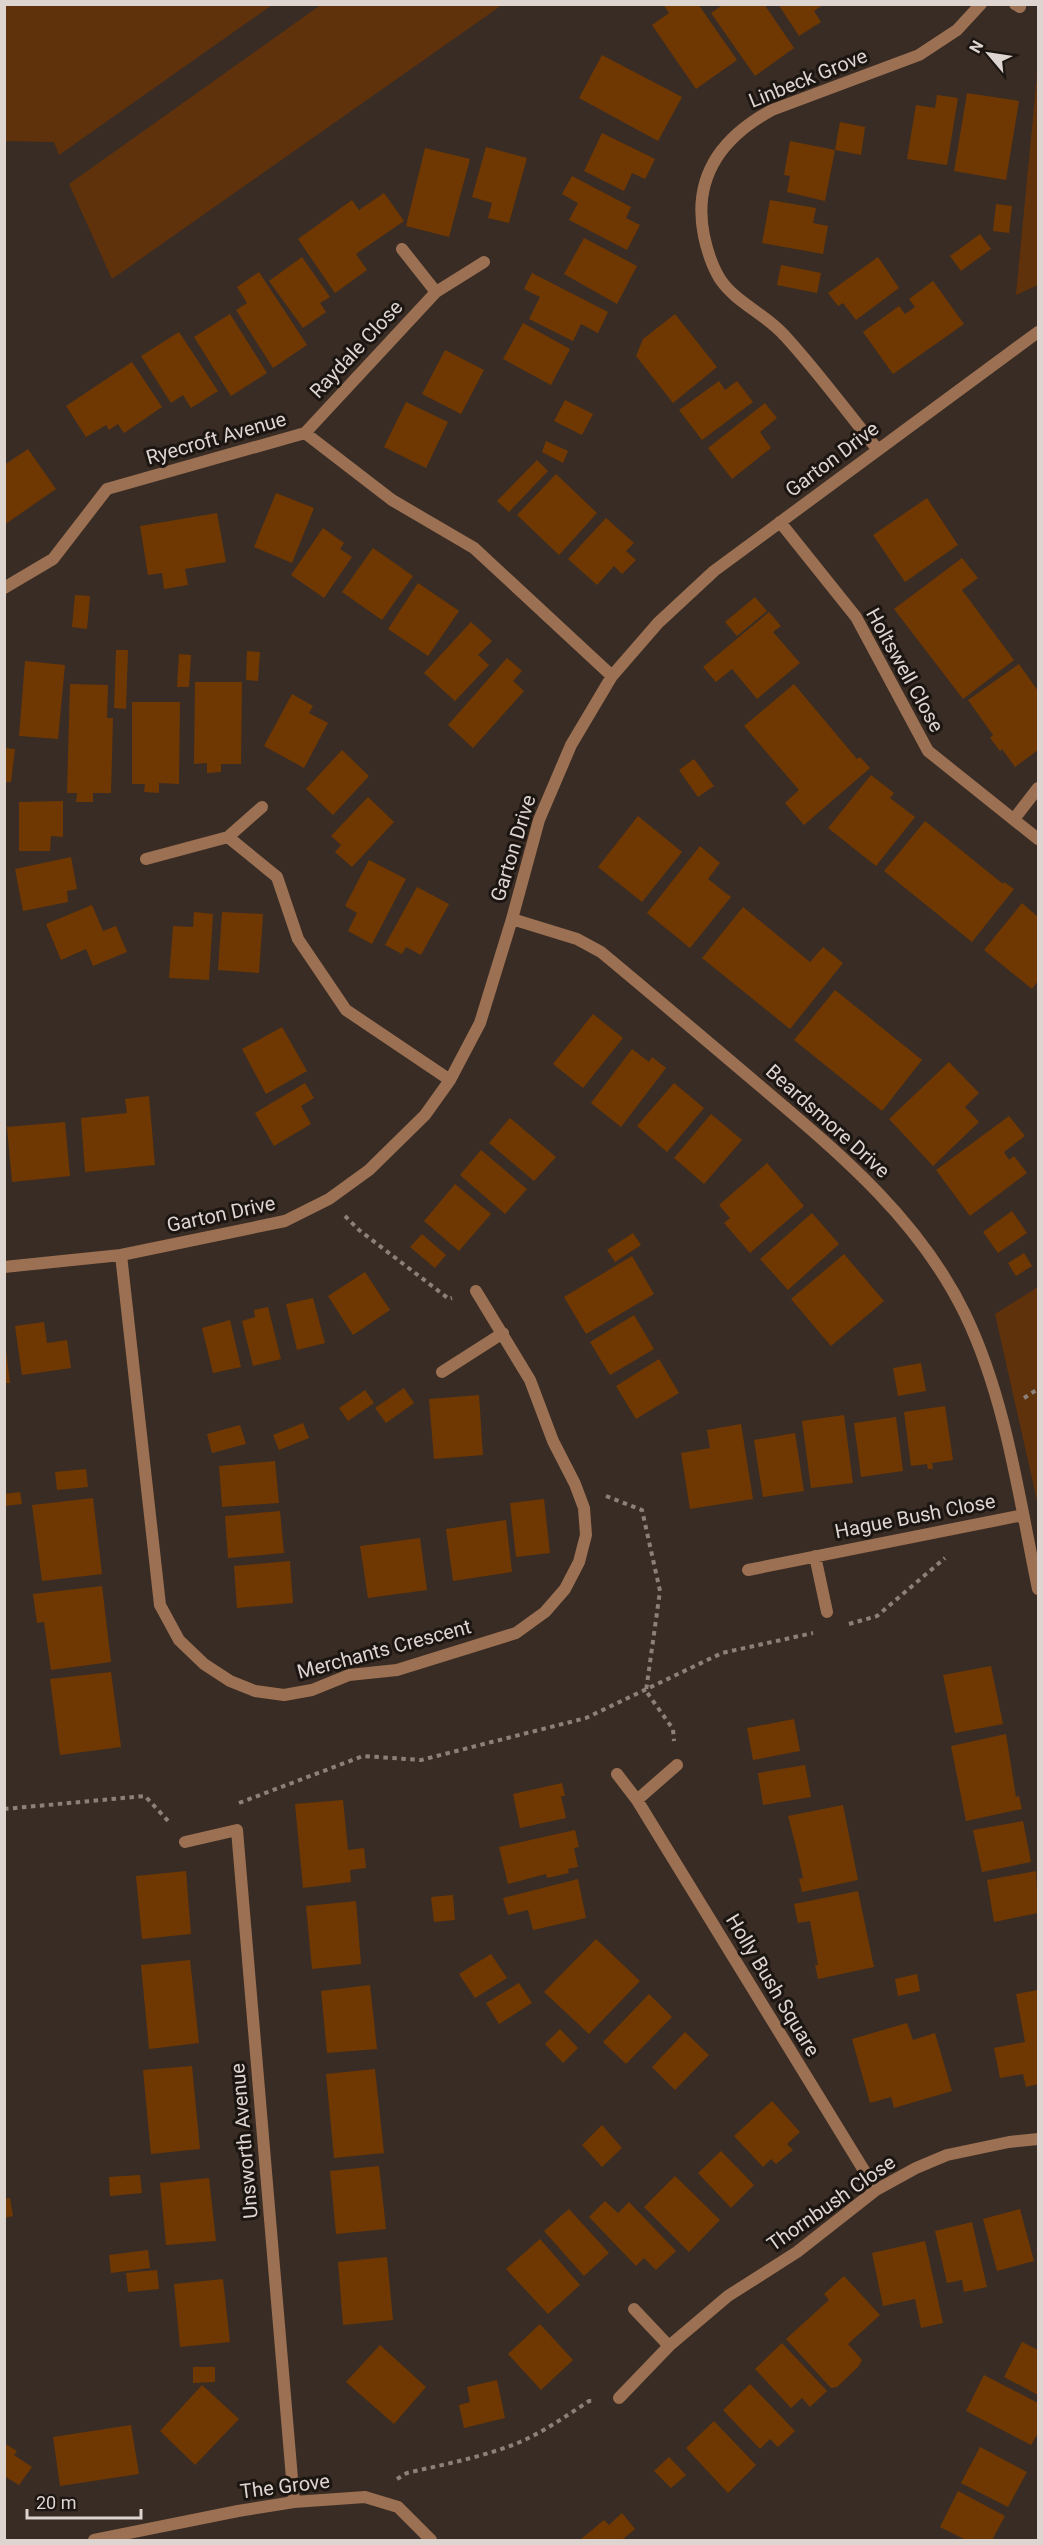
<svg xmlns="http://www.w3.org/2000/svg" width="1043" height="2545" font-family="Roboto,sans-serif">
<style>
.green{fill:#60320c}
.building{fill:#6f3803}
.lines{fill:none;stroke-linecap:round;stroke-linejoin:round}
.path{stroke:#8c817a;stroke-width:4;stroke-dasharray:4.5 4.5;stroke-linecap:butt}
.street{stroke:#9c7052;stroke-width:12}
.labels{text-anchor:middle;stroke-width:6;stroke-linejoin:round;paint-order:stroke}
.street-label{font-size:20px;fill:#ded5d0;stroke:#1c1612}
</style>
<rect width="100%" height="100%" fill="#392c24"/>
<!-- green -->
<path class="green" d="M5 4H272V5L59 155 54 142 5 141Z
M322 4 502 5 112 279 69 184Z
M1038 65V285L1016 295Z
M1038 1287V1505L995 1314Z"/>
<!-- building -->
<path class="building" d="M663 4H698L737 60 696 89 652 25 669 13Z
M724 4H764L794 48 755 76 711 13Z
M778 4H824L814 11 821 22 799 36Z
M602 55 682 97 658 141 579 98Z
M967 93 1019 101 1006 180 954 171Z
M937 95 958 98 947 165 907 159 916 105 935 108Z
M840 122 865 127 861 155 835 150Z
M602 133 655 159 645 179 632 173 624 191 584 171Z
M790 141 835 150 825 201 787 192 790 176 784 175Z
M486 147 527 158 509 223 488 218 492 203 472 197Z
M425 148 470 159 449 237 406 226Z
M572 176 631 207 626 218 640 225 627 250 569 220 578 203 562 194Z
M384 193 404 221 356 254 367 270 335 293 298 239 352 200 359 210Z
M770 200 816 208 813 223 828 226 823 254 762 243Z
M996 204 1012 206 1009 233 993 231Z
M980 234 991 249 961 271 950 256Z
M584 238 637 266 617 304 564 274Z
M302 257 330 297 320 303 326 312 303 328 269 281Z
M878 257 899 288 856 320 843 303 838 306 828 293Z
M781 265 821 273 817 293 777 285Z
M259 272 307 345 273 368 236 310 247 303 237 287Z
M532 273 608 312 598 333 581 324 573 341 529 319 540 297 524 289Z
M933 281 964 324 893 374 863 332 899 306 905 314 915 307 909 299Z
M230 314 267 373 231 396 194 337Z
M675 314 717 367 673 403 636 356 643 339Z
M523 323 570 349 551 385 503 359Z
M179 332 218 391 191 408 183 395 171 403 141 356Z
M445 350 484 370 461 414 422 394Z
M132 362 162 407 124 433 118 424 109 430 106 425 86 437 66 406Z
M719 381 725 390 737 381 753 402 702 440 679 410Z
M565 400 593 414 582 435 554 421Z
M406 402 448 422 426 468 384 447Z
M765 403 777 418 760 432 771 448 732 479 708 448Z
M546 441 568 451 563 463 542 452Z
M28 449 56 489 4 525V465Z
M537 460 548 471 509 512 497 501Z
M556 474 597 513 559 555 517 515Z
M276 493 314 508 292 563 254 547Z
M927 498 958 545 905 582 873 535Z
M217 513 226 562 185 569 188 585 164 589 162 573 148 575 140 526Z
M606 518 634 543 626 551 636 560 622 574 614 566 597 585 568 559Z
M323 528 344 543 340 549 352 557 324 598 291 575Z
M373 548 413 576 382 620 342 592Z
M962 558 978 578 962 590 1014 660 963 699 894 609Z
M418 583 459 611 428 656 388 629Z
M75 595 90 596 87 629 72 627Z
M755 597 767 611 737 636 725 622Z
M769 612 781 626 773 632 800 663 757 699 732 669 716 682 703 667Z
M471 622 492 641 478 655 489 665 455 701 424 673Z
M116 650H128L126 709 114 708Z
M247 651 260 652 258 681 246 680Z
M179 654 191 655 189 687H177Z
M507 658 522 671 513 681 524 691 473 748 448 725Z
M25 661 65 665 58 739 19 736Z
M1019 664 1038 691V750L1015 767 1002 749 1000 751 990 738 993 735 968 700Z
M195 682H242L241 764H221V772L207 773V763L194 764Z
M70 684 108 685 107 718H113L111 793H93V802H76L77 793H67Z
M794 684 857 759 860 757 870 768 804 825 785 803 799 790 744 726Z
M292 694 313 706 309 713 328 723 304 768 264 746Z
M132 702H180L179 784 159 783V793L144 792 145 784H132Z
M4 748 15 749 11 782H4Z
M342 750 369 776 333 815 306 789Z
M694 759 714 786 698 797 679 770Z
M871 775 894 793 890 798 915 817 876 866 828 828Z
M368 797 394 822 352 867 335 852 341 845 331 836Z
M63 801V837L51 836 50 851H19V802Z
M638 816 682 852 642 902 598 867Z
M925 821 1003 884 1004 882 1014 889 972 942 884 871Z
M700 846 720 863 708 879 731 897 690 948 647 913Z
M71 857 77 889 67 891 68 902 23 911 15 869Z
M369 860 406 879 372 944 348 931 357 913 345 906Z
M417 887 449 904 421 955 406 947 402 954 385 945Z
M1022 903 1038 917V981L1032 989 984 950Z
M92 905 103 931 116 926 127 952 93 966 86 949 61 960 46 924Z
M743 907 810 962 823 947 843 963 790 1029 702 958Z
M194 912 213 914 209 980 169 978 173 926 193 927Z
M222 912 263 914 259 973 218 970Z
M835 990 922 1060 882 1111 794 1040Z
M593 1014 623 1038 583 1088 553 1064Z
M282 1027 307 1071 266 1094 242 1049Z
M632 1049 649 1062 652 1057 666 1068 621 1127 591 1103Z
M949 1062 979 1093 965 1107 979 1122 933 1166 889 1119Z
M305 1083 314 1098 301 1106 311 1124 274 1146 255 1113Z
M674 1083 704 1108 667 1152 637 1126Z
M149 1096 155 1165 85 1172 81 1118 127 1113 125 1099Z
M711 1114 742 1140 704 1184 674 1158Z
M1009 1116 1025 1136 1004 1152 1009 1160 1014 1156 1027 1173 970 1216 936 1170Z
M510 1118 556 1157 534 1181 489 1143Z
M65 1122 70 1176 12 1182 7 1127Z
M481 1150 527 1189 505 1214 460 1175Z
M767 1163 804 1206 750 1253 724 1223 730 1218 719 1205Z
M455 1184 491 1214 459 1251 424 1221Z
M1012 1211 1027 1233 998 1253 983 1232Z
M812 1213 839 1244 788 1290 760 1259Z
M633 1233 641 1245 615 1262 607 1250Z
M422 1234 446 1255 435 1268 410 1247Z
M1024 1253 1032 1266 1016 1276 1008 1263Z
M844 1254 884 1301 831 1346 791 1299Z
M632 1256 654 1294 586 1334 564 1297Z
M365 1272 390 1310 353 1335 328 1296Z
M313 1298 325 1343 297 1350 286 1304Z
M268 1307 281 1359 253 1366 242 1321 255 1317 254 1310Z
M634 1315 654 1349 610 1375 590 1342Z
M230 1320 241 1367 213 1373 202 1328Z
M44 1322 47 1343 67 1340 71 1368 22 1375 15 1326Z
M4 1335 10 1383H4Z
M659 1359 679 1393 636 1419 616 1386Z
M921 1363 926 1391 898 1396 893 1368Z
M404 1388 414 1403 386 1423 375 1408Z
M365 1390 374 1403 348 1421 339 1408Z
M479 1395 483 1455 434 1459 429 1399Z
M945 1406 953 1460 932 1463 933 1469H928L927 1464 911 1466 904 1412Z
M844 1415 853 1483 811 1488 802 1421Z
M896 1417 903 1471 861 1477 854 1423Z
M303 1423 309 1438 279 1450 273 1435Z
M741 1424 753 1499 690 1509 681 1453 710 1448 707 1430Z
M240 1425 246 1444 212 1453 207 1434Z
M795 1433 804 1491 763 1497 754 1440Z
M275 1461 279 1503 222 1507 219 1466Z
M86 1469 88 1487 57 1490 55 1472Z
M20 1492 22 1504 4 1506V1494Z
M93 1498 102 1574 42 1581 32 1505Z
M544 1499 550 1553 516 1557 510 1503Z
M280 1511 284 1553 228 1558 225 1516Z
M506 1520 512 1572 453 1581 446 1529Z
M420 1538 427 1590 368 1598 360 1546Z
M290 1561 293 1603 237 1608 234 1566Z
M102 1586 111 1662 51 1670 44 1622 37 1623 33 1594Z
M991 1666 1003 1724 955 1733 943 1675Z
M111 1672 121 1747 60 1755 50 1679Z
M794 1719 800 1751 753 1760 747 1728Z
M1006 1734 1016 1797 1019 1796 1022 1809 966 1821 951 1746Z
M805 1765 811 1797 763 1805 758 1773Z
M562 1783 565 1796H561L566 1818 520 1828 513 1794Z
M343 1800 348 1850 364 1848 366 1868 350 1870 351 1882 303 1888 295 1804Z
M843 1805 858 1880 802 1892 799 1879 803 1878 798 1855 788 1816Z
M1023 1821 1031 1862 982 1872 973 1830Z
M575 1830 579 1847 574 1848 578 1867 568 1869 569 1873 547 1878 546 1874 508 1884 499 1847Z
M186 1871 191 1934 142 1939 136 1876Z
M1036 1871 1038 1913 994 1922 987 1880Z
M578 1879 586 1918 533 1930 528 1910 508 1915 503 1898Z
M858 1891 874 1967 818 1979 815 1965H818L810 1921 798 1923 794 1904Z
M453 1895 455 1920 434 1922 431 1897Z
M356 1901 361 1964 312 1969 306 1906Z
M596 1939 640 1981 589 2034 544 1992Z
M491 1954 507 1978 475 1998 459 1974Z
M190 1960 199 2043 149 2049 141 1965Z
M917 1974 920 1991 898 1996 895 1979Z
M519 1983 532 2003 499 2024 486 2003Z
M370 1985 377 2049 327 2053 321 1991Z
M1038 1990V2084L1026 2087 1023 2074 1000 2078 994 2048 1025 2042 1016 1994Z
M649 1994 672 2017 626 2064 603 2042Z
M907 2023 913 2040 935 2033 952 2091 894 2108 891 2097 870 2103 852 2039Z
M560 2029 578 2048 563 2063 545 2044Z
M685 2032 709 2055 675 2090 652 2067Z
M192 2066 200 2149 151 2154 143 2070Z
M375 2069 384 2153 334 2158 326 2074Z
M772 2101 800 2132 787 2144 793 2150 776 2164 771 2159 763 2167 734 2136Z
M602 2125 622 2148 602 2167 582 2145Z
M721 2151 754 2185 731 2208 698 2173Z
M379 2166 386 2229 336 2234 330 2171Z
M140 2175 142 2193 110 2196 109 2177Z
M675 2176 720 2220 689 2252 644 2207Z
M209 2178 216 2241 166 2245 160 2183Z
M10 2198 13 2216 4 2218V2199Z
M605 2201 618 2213 629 2202 676 2251 656 2270 644 2258 636 2266 589 2217Z
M569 2209 609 2253 584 2276 544 2231Z
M1020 2209 1034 2261 997 2271 983 2219Z
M972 2222 987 2287 964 2292 962 2280 947 2283 935 2231Z
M540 2239 580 2285 548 2314 506 2269Z
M925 2241 943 2323 921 2328 915 2299 883 2306 872 2253Z
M148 2250 150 2268 111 2273 109 2255Z
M387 2257 393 2320 343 2325 338 2262Z
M157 2270 159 2289 128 2292 126 2273Z
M844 2276 880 2315 848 2344 862 2360 858 2367 837 2387 831 2388 786 2339 829 2300 824 2294Z
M223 2279 230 2342 180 2347 174 2284Z
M540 2324 573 2360 541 2390 508 2354Z
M1022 2342 1038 2350V2395L1004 2377Z
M782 2343 827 2391 810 2407 802 2398 791 2408 755 2369Z
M380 2345 426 2387 394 2424 346 2382Z
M193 2367H215V2382L193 2383Z
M984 2375 1038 2403V2433L1031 2445 966 2411Z
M497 2380 505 2418 464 2428 459 2405 470 2402 467 2387Z
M750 2384 795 2431 778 2447 770 2439 760 2449 723 2410Z
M202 2385 239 2419 195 2465 160 2431Z
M714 2421 756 2465 728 2493 686 2448Z
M131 2425 139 2474 60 2486 53 2437Z
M4 2443 17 2451 14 2455 32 2467 19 2485 4 2476Z
M980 2447 1027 2472 1008 2507 961 2483Z
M669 2457 686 2475 671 2488 654 2471Z
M958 2491 1005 2516 992 2540H966L940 2527Z
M622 2513 635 2529 622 2540H580L604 2520 609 2525Z"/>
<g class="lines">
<!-- path -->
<path class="path" d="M345 1216 359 1230 449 1299 452 1298
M1024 1398 1038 1389
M606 1496 642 1510 660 1591 646 1691 673 1729 674 1741
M849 1624 877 1616 945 1558
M239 1803 363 1756 421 1760 586 1718 722 1653 813 1633
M4 1809 145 1796 170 1823
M397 2479 407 2473C445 2464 484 2457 520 2442 545 2431 566 2416 589 2401H595"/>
<!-- street -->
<path class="street" d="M1015 4 1020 7
M402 249 436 292 484 262
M305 433 436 292
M878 450C847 412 818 372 785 336 766 314 736 303 720 279 712 266 707 250 704 236 692 177 722 137 772 110L919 55 957 30 981 4
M780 522 856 617 928 751 1038 839
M4 588 53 559 107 489 305 433 392 500 474 548 612 676
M1014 819 1038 788
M228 837 262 807
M146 859 228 837 277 877 298 939 346 1010 450 1080
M512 919 577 939 601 952C654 996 707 1041 760 1086 839 1153 919 1219 965 1314 1006 1399 1019 1498 1038 1589
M121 1255 160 1605 179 1640 204 1664 230 1681 255 1691 284 1695 312 1690 349 1675 397 1670 516 1633 545 1612 565 1589 579 1562 586 1535 584 1508 575 1484 553 1441 530 1380 476 1291
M4 1267 121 1255 285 1221 329 1199 369 1170 425 1115 450 1080 480 1023 512 919 539 820 571 745 612 676 658 623 714 571 1038 332
M442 1372 503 1333
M815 1556 827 1612
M748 1570 1023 1515
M617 1774 637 1800 876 2190
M637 1800 677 1765
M185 1842 237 1830 294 2502
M669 2346 728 2296 797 2252 876 2190 916 2168 947 2155 1009 2142 1038 2139
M619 2398 669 2346 634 2309
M94 2540 238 2511 294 2502 365 2497 398 2507 431 2540"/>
</g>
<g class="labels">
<!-- street labels -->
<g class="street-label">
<text transform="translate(808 78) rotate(-22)" y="7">Linbeck Grove</text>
<text transform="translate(356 349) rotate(-47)" y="7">Raydale Close</text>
<text transform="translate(216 438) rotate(-16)" y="7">Ryecroft Avenue</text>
<text transform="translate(832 459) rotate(-37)" y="7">Garton Drive</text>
<text transform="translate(905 670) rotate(61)" y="7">Holtswell Close</text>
<text transform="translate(513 848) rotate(-73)" y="7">Garton Drive</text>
<text transform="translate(828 1121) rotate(42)" y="7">Beardsmore Drive</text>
<text transform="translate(221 1214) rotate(-12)" y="7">Garton Drive</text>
<text transform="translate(915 1516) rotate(-11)" y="7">Hague Bush Close</text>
<text transform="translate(384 1649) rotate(-15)" y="7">Merchants Crescent</text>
<text transform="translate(773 1985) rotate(59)" y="7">Holly Bush Square</text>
<text transform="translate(244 2141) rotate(-95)" y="7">Unsworth Avenue</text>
<text transform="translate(831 2203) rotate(-35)" y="7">Thornbush Close</text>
<text transform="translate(285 2486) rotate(-7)" y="7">The Grove</text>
</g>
</g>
<!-- border -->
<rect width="1043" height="2545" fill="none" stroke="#ded5d0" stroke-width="12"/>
<!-- north arrow -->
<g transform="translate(989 54) rotate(299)" stroke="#1c1612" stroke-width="4.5" paint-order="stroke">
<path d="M0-4.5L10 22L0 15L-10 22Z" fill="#ded5d0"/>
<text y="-9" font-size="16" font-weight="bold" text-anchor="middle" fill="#ded5d0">N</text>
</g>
<!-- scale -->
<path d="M27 2509v9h114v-9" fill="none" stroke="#ded5d0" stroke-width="3"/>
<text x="36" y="2509" font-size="18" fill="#ded5d0" stroke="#1c1612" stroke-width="4.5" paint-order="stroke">20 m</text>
</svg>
